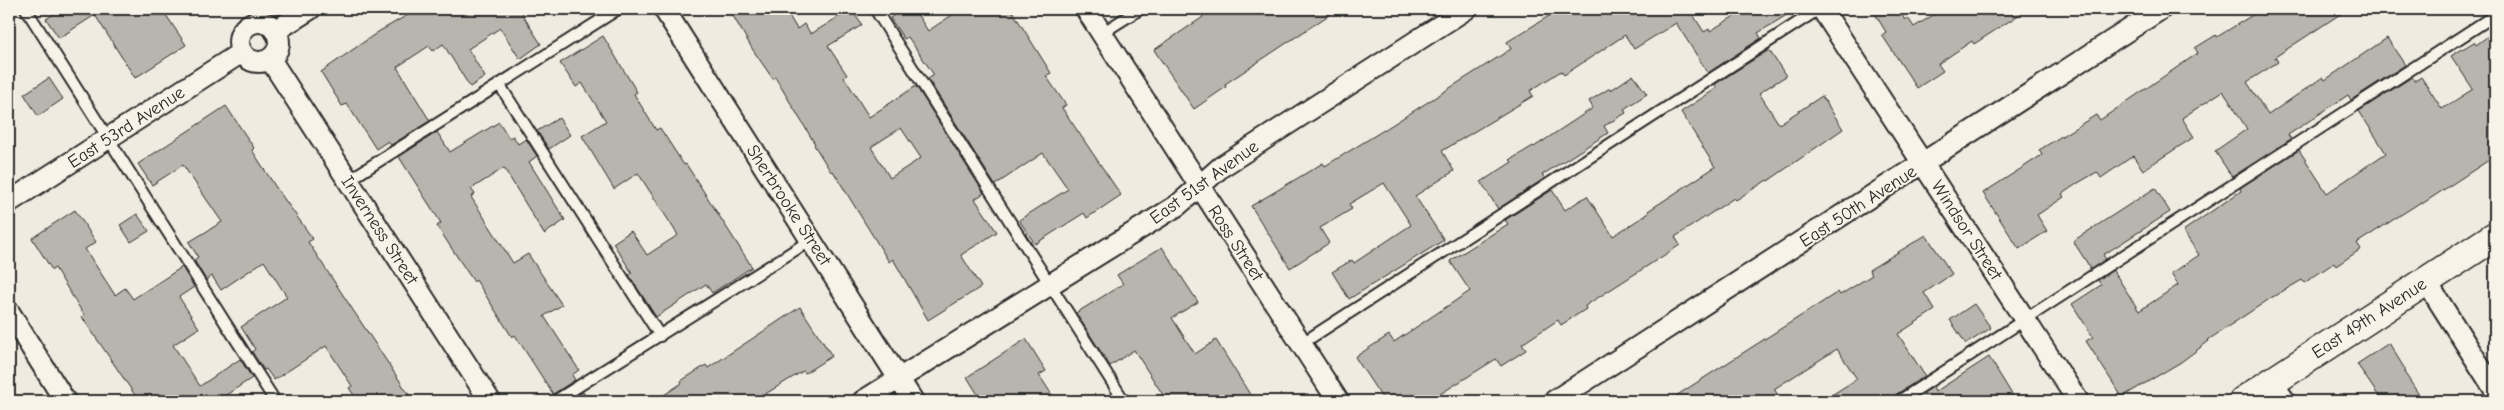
<svg xmlns="http://www.w3.org/2000/svg" width="2504" height="410" font-family="'Comic Neue',sans-serif">
<style>
.building{fill:#b8b5ae;stroke:#2b2b2b;fill-rule:evenodd}
.lines{fill:none;stroke-linecap:round;stroke-linejoin:round}
.lane-casing{stroke:#2b2b2b;stroke-width:14}
.street-casing{stroke:#2b2b2b;stroke-width:24}
.secondary-casing{stroke:#2b2b2b;stroke-width:31}
.lane{stroke:#f7f3e8;stroke-width:10}
.street{stroke:#f7f3e8;stroke-width:20}
.secondary{stroke:#f7f3e8;stroke-width:28}
.labels{text-anchor:middle;stroke-width:4;stroke-linejoin:round;paint-order:stroke}
.street-label{font-size:18px;fill:#2b2b2b;stroke:#f7f3e8}
</style>
<rect width="100%" height="100%" fill="#efebe0"/>
<filter id="ink" filterUnits="userSpaceOnUse"><feTurbulence type="fractalNoise" baseFrequency=".02" numOctaves="2"/><feDisplacementMap in="SourceGraphic" scale="10" xChannelSelector="R" yChannelSelector="G"/><feConvolveMatrix kernelMatrix="1 2 1 2 8 2 1 2 1" color-interpolation-filters="sRGB"/></filter>
<g filter="url(#ink)">
<!-- building -->
<path class="building" d="M62 9H162L186 45 135 78 95 15 59 38 46 19Z
M418 9H531L522 14 541 44 520 59 500 28 468 49 485 77 470 87 443 44 433 51 429 46 397 67 430 121 391 145 388 141 376 149 347 104 342 106 321 72 378 32Z
M729 9H785L797 29 804 24 811 34 851 9 862 25 828 46 847 75 844 77 869 117 916 86 984 193 975 199 997 232 961 255 981 287 928 320 893 259 889 262 833 171 831 172 814 145 815 144 775 77 773 79 753 50ZM901 128 921 158 890 178 871 147Z
M903 9H914L928 31 961 9H1011L1051 73 1046 76 1066 105 1062 108 1121 195 1087 218 1084 213 1035 244 1019 220 1068 189 1043 153 995 185 928 79 934 75 908 37 904 39 890 18Z
M1198 9H1338L1225 84 1226 87 1194 109 1154 50 1203 17Z
M1560 9H1699L1692 13 1704 32 1709 29 1710 31 1746 9H1796L1758 33 1761 38 1708 73 1676 23 1634 49 1625 35 1564 75 1561 71 1530 91 1533 96 1442 151 1454 171 1415 196 1444 240 1349 299 1332 272 1352 260 1354 263 1411 225 1384 183 1349 204 1352 209 1320 228 1329 243 1290 268 1251 206 1323 163 1325 166 1387 128 1511 49 1507 42Z
M1872 9H1898L1905 20 1908 18 1914 27 1943 9H2028L1974 44 1972 41 1938 64 1943 71 1917 88 1882 35 1886 32Z
M2262 9H2348L2275 57 2278 62 2247 82 2268 115 2323 77 2325 80 2387 38 2405 65 2351 100 2348 95 2288 135 2291 139 2232 177 2215 151 2247 129 2223 91 2182 118 2194 137 2143 170 2133 156 2101 178 2097 172 2078 183 2062 194 2064 197 2037 215 2047 231 2019 249 1983 193 2042 155 2039 150 2096 115 2100 120 2198 53 2195 48 2216 35 2217 37Z
M2495 31V156L2422 204 2421 202 2357 243 2361 249 2336 266 2334 263 2304 283 2302 280 2271 298 2208 340 2209 341 2181 362 2122 397 2086 341 2093 337 2072 304 2101 285 2098 280 2113 270 2139 311 2178 285 2171 274 2199 255 2183 231 2241 191 2240 188 2299 150 2327 193 2386 153 2359 111 2412 77 2415 81 2421 77 2442 109 2473 89 2451 56 2474 42 2476 45Z
M603 36 637 92 634 94 656 130 660 128 684 165 686 164 752 267 712 293 706 284 656 317 629 275 632 273 613 243 631 231 647 255 678 235 638 173 614 189 582 136 606 121 582 83 576 87 560 63Z
M1769 50 1786 76 1759 93 1779 124 1822 96 1843 129 1768 181 1767 180 1736 200 1734 198 1675 237 1680 245 1585 306 1586 309 1561 325 1558 320 1522 344 1526 350 1501 366 1496 359 1429 401H1384L1355 357 1389 335 1394 342 1470 291 1450 261 1508 224 1505 220 1552 190 1565 210 1587 196 1613 236 1649 213 1648 211 1715 167 1681 112 1717 88 1715 84Z
M1633 75 1647 94 1624 109 1626 113 1604 126 1608 133 1542 175 1545 178 1498 209 1481 182 1512 162 1510 160 1533 146 1534 147 1593 108 1589 101 1610 88 1611 90Z
M49 78 63 99 38 116 24 94Z
M226 106 254 148 252 150 275 186 313 239 308 242 413 401H358L349 388 352 386 326 346 274 380 266 369 264 370 252 352 255 349 241 327 287 297 264 261 221 290 212 276 206 280 194 260 198 257 189 242 222 222 183 165 152 185 138 164Z
M559 118 570 135 549 149 537 131Z
M499 122 509 138 513 136 518 144 526 139 537 156 529 162 565 220 544 234 504 168 471 189 475 194 471 197 513 263 528 254 562 305 544 316 579 370 572 375 575 380 553 394 515 335 512 337 476 280 474 282 454 252 437 226 441 223 399 157 437 132 450 152Z
M2155 188 2170 212 2103 255 2106 259 2091 269 2073 241Z
M75 210 96 242 85 249 115 295 125 288 133 299 182 267 194 287 179 297 199 328 173 345 200 386 240 359 252 378 217 401H139L82 317 84 315 55 268 52 270 32 238Z
M137 214 149 231 131 242 120 225Z
M1926 235 1952 274 1924 293 1935 310 1898 334 1925 376 1895 395 1892 401H1822L1857 379 1837 349 1774 389 1782 401H1668L1838 292 1840 295 1872 275 1869 270Z
M1162 247 1198 302 1172 318 1195 354 1216 340 1254 401H1167L1134 350 1110 366 1076 313 1123 284 1117 275Z
M1974 304 1991 328 1966 344 1950 320Z
M800 307 832 356 805 373 803 371 754 401H655L682 383 681 381 706 365 708 368Z
M1026 339 1046 371 1039 375 1056 401H982L967 377Z
M2389 343 2406 371 2404 372 2423 401H2382L2357 364Z
M1989 357 2016 401H1911L1933 387 1935 392Z
M583 392 589 401H568Z"/>
<g class="lines">
<!-- lane casing -->
<g class="lane-casing">
<path id="lane" d="M26 9 275 401
M875 9 1124 401
M1102 33 1140 9
M499 84 660 336
M349 180 618 9
M1301 344 1819 9
M2277 381 2291 401
M555 401 811 240
M1899 401 2495 15"/>
</g>
<!-- street casing -->
<g class="street-casing">
<path id="street" d="M664 9 913 401
M1086 9 1338 401
M1822 9 2078 401
M239 42a20 20 0 1 1 40 0a20 20 0 1 1-40 0Z
M275 31 310 9
M270 59 490 401
M9 202 242 52
M2426 281 2495 390
M9 312 65 401
M863 401 1178 205 1221 167 1466 9
M1554 401 2161 9"/>
</g>
<!-- secondary casing -->
<g class="secondary-casing">
<path id="secondary" d="M2243 401 2495 236"/>
</g>
<!-- lane -->
<use href="#lane" class="lane"/>
<!-- street -->
<use href="#street" class="street"/>
<!-- secondary -->
<use href="#secondary" class="secondary"/>
</g>
</g>
<g class="labels">
<!-- street labels -->
<g class="street-label">
<text transform="translate(126 127) rotate(-33)" y="6">East 53rd Avenue</text>
<text transform="translate(1204 182) rotate(-36)" y="6">East 51st Avenue</text>
<text transform="translate(789 205) rotate(57)" y="6">Sherbrooke Street</text>
<text transform="translate(1858 206) rotate(-33)" y="6">East 50th Avenue</text>
<text transform="translate(380 230) rotate(57)" y="6">Inverness Street</text>
<text transform="translate(1967 230) rotate(57)" y="6">Windsor Street</text>
<text transform="translate(1236 243) rotate(57)" y="6">Ross Street</text>
<text transform="translate(2369 318) rotate(-33)" y="6">East 49th Avenue</text>
</g>
</g>
<!-- margin -->
<rect width="2504" height="410" fill="none" stroke="#f7f3e8" stroke-width="30"/>
<rect x="15" y="15" width="2474" height="380" fill="none" stroke="#2b2b2b" stroke-width="2" filter="url(#ink)"/>
</svg>
